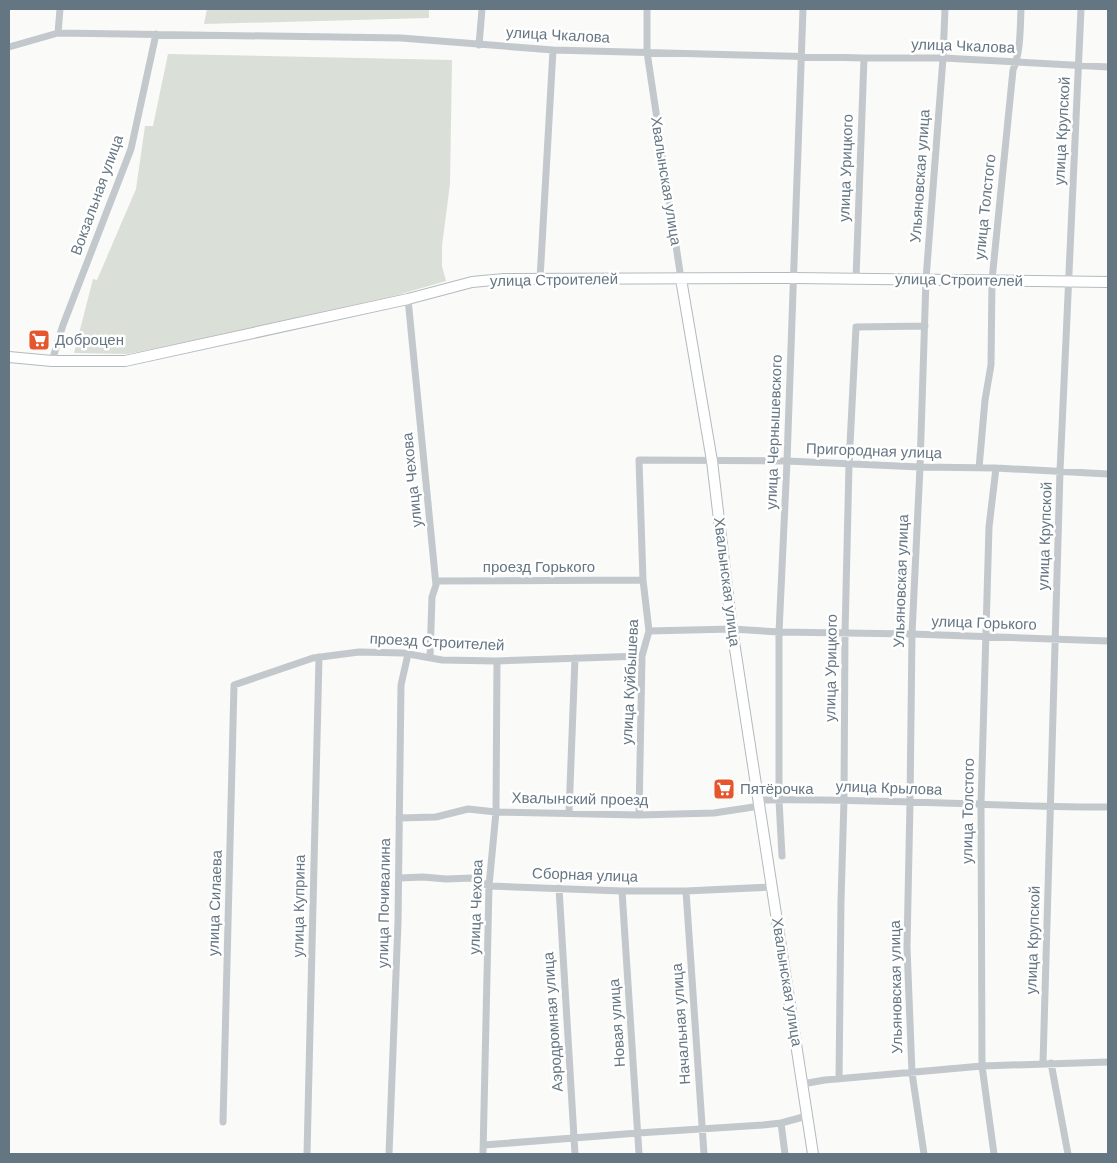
<svg xmlns="http://www.w3.org/2000/svg" width="1117" height="1163" font-family="'DM Sans',sans-serif">
<style>
.green{fill:#dadfd7}
.lines{fill:none;stroke-linecap:round;stroke-linejoin:round}
.secondary-casing{stroke:#b3babf;stroke-width:12}
.street{stroke:#c3c8cc;stroke-width:7}
.secondary{stroke:#fff;stroke-width:10}
.labels{text-anchor:middle;stroke-width:5;stroke-linejoin:round;paint-order:stroke}
.street-label{font-size:15px;fill:#657683;stroke:#fff}
.poi-label{font-size:15px;fill:#657683;stroke:#fff;text-anchor:start}
</style>
<rect width="100%" height="100%" fill="#fafaf8"/>
<!-- green -->
<path class="green" d="M207 9H429V18L204 24Z
M168 54 452 60 450 184 442 246V266L446 281 394 296 172 345 127 354 74 353 93 279 97 280 136 189 145 126H153Z"/>
<g class="lines">
<!-- secondary casing -->
<g class="secondary-casing">
<path id="secondary" d="M681 279 712 461 732 629 813 1154
M9 357 52 361H125L408 299 472 282 504 279 794 278 1108 282"/>
</g>
<!-- street -->
<path class="street" d="M647 9V52L681 279
M58 33 60 9
M479 45 482 9
M9 47 58 33 401 38 553 50 741 55 864 58H943L1108 67
M540 279 553 50
M856 279 864 58
M408 299 436 585 432 597 430 657
M52 361 63 325 131 149 156 34
M979 468 985 400 991 365 992 280 1013 70C1021 51 1020 29 1021 9
M436 581 643 580
M649 631 732 629 779 632 912 634 1108 641
M759 800C876 798 992 807 1108 807
M569 813 575 658
M639 815 642 656 649 631 643 580 639 460 787 461 920 467 996 468 1108 474
M399 818 436 817 468 809 496 812 639 815 714 813 760 806
M782 856 779 800V632L787 461 803 9
M399 878 423 877 446 879 472 878 489 886 622 891H686L772 887
M559 888 575 1154
M622 891 639 1154
M686 891 704 1154
M1043 1063 1060 471 1081 9
M1051 1063 1068 1154
M839 1079 841 901 844 800 845 634 849 464 856 327 925 326
M802 1084 825 1080 982 1066 1108 1062
M223 1122 234 685 313 658 359 652 403 653 442 660 497 661 642 656
M781 1123 785 1154
M484 1145 638 1133 763 1125 781 1123 807 1116
M307 1154 319 657
M389 1154 398 922 401 685 408 654
M483 1154 489 886 496 812 497 661
M924 1154 912 1073 907 947 910 802 912 634 920 467 926 279 943 58 945 9
M994 1154 982 1066 981 804 989 527 996 468"/>
<!-- secondary -->
<use href="#secondary" class="secondary"/>
</g>
<!-- icons -->
<defs>
<g id="supermarket-square" transform="scale(1.125)"><rect x="-9" y="-9" width="18" height="18" rx="4" fill="#e4572e" stroke="#fff"/><path d="M-6-5.5h2.5l.6 2H6L4.5 2H-2.5L-4.4-4H-6ZM-1.5 3.2a1.3 1.3 0 1 0 .1 0ZM3 3.2a1.3 1.3 0 1 0 .1 0Z" fill="#fff"/></g>
</defs>
<g fill-rule="evenodd">
<use href="#supermarket-square" x="39" y="340"/>
<use href="#supermarket-square" x="724" y="789"/>
</g>
<g class="labels">
<!-- street labels -->
<g class="street-label">
<text transform="translate(558 35) rotate(3)" y="5">улица Чкалова</text>
<text transform="translate(963 46) rotate(2)" y="5">улица Чкалова</text>
<text transform="translate(1062 131) rotate(-87)" y="5">улица Крупской</text>
<text transform="translate(846 168) rotate(-88)" y="5">улица Урицкого</text>
<text transform="translate(920 176) rotate(-86)" y="5">Ульяновская улица</text>
<text transform="translate(666 181) rotate(81)" y="5">Хвалынская улица</text>
<text transform="translate(97 195) rotate(-70)" y="5">Вокзальная улица</text>
<text transform="translate(985 207) rotate(-84)" y="5">улица Толстого</text>
<text transform="translate(554 280) rotate(-1)" y="5">улица Строителей</text>
<text transform="translate(959 280) rotate(1)" y="5">улица Строителей</text>
<text transform="translate(774 432) rotate(-88)" y="5">улица Чернышевского</text>
<text transform="translate(874 451) rotate(2)" y="5">Пригородная улица</text>
<text transform="translate(412 480) rotate(-96)" y="5">улица Чехова</text>
<text transform="translate(1045 536) rotate(-88)" y="5">улица Крупской</text>
<text x="539" y="572">проезд Горького</text>
<text transform="translate(901 581) rotate(-88)" y="5">Ульяновская улица</text>
<text transform="translate(727 582) rotate(83)" y="5">Хвалынская улица</text>
<text transform="translate(984 623) rotate(2)" y="5">улица Горького</text>
<text transform="translate(437 642) rotate(3)" y="5">проезд Строителей</text>
<text transform="translate(831 668) rotate(-89)" y="5">улица Урицкого</text>
<text transform="translate(630 682) rotate(-87)" y="5">улица Куйбышева</text>
<text transform="translate(889 788) rotate(2)" y="5">улица Крылова</text>
<text transform="translate(580 799) rotate(1)" y="5">Хвалынский проезд</text>
<text transform="translate(968 811) rotate(-89)" y="5">улица Толстого</text>
<text transform="translate(585 875) rotate(2)" y="5">Сборная улица</text>
<text transform="translate(215 903) rotate(-88)" y="5">улица Силаева</text>
<text transform="translate(384 903) rotate(-89)" y="5">улица Почивалина</text>
<text transform="translate(299 906) rotate(-89)" y="5">улица Куприна</text>
<text transform="translate(476 907) rotate(-88)" y="5">улица Чехова</text>
<text transform="translate(1033 940) rotate(-88)" y="5">улица Крупской</text>
<text transform="translate(787 982) rotate(81)" y="5">Хвалынская улица</text>
<text transform="translate(896 987) rotate(-91)" y="5">Ульяновская улица</text>
<text transform="translate(553 1022) rotate(-94)" y="5">Аэродромная улица</text>
<text transform="translate(617 1023) rotate(-94)" y="5">Новая улица</text>
<text transform="translate(681 1024) rotate(-94)" y="5">Начальная улица</text>
</g>
<!-- poi labels -->
<g class="poi-label">
<text x="55" y="345">Доброцен</text>
<text x="740" y="794">Пятёрочка</text>
</g>
</g>
<!-- border -->
<rect width="1117" height="1163" fill="none" stroke="#657683" stroke-width="20"/>
</svg>
